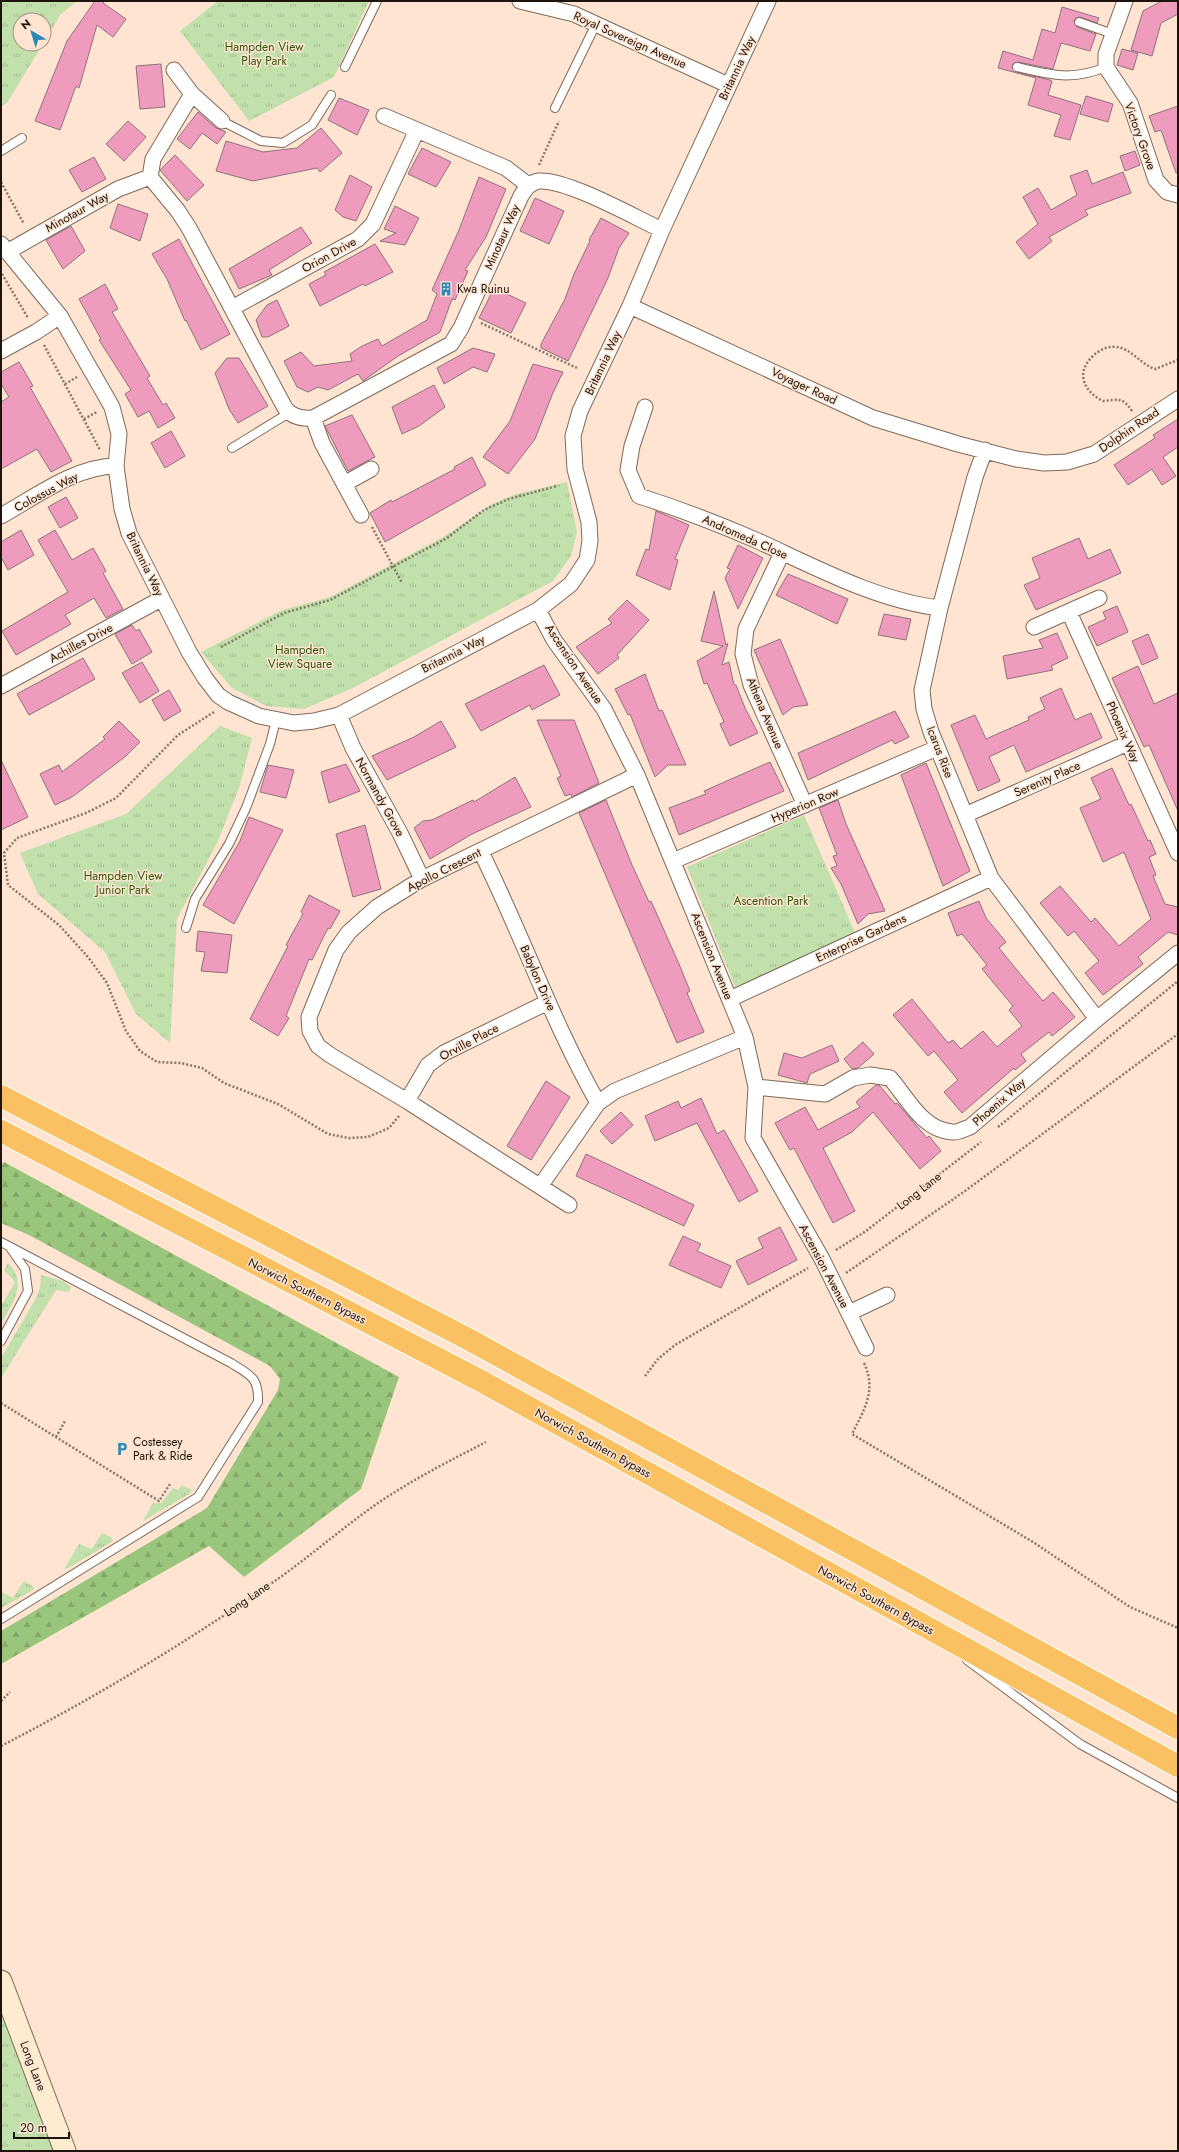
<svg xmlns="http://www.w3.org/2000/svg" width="1179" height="2152" font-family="Jost,sans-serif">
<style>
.grass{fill:url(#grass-tufts)}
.forest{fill:url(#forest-firs)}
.building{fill:#ef9bbe;stroke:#8e727d}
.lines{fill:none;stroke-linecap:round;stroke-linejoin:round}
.lane-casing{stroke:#7f6958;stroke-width:10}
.street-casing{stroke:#7f6958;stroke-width:17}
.secondary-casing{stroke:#7f6958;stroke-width:23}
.highway-casing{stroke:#fff;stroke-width:24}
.path{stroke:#867669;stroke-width:2.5;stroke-dasharray:2 2;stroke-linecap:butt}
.lane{stroke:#fff;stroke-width:8}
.street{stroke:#fff;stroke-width:15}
.secondary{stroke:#fdecd0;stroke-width:21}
.highway{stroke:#f9c162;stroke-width:22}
.labels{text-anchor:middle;stroke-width:3;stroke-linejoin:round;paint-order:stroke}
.street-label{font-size:12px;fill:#1c140d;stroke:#fee4d1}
.park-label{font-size:12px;fill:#32580a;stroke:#fee4d1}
.poi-label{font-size:12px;fill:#1c140d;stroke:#fee4d1;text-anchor:start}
</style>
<defs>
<pattern id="grass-tufts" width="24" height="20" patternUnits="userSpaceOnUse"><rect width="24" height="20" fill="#c1e0ac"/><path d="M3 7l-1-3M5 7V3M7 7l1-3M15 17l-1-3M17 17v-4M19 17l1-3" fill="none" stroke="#a5bf93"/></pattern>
<pattern id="forest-firs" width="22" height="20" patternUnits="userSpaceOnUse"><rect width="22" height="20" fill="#9ac57c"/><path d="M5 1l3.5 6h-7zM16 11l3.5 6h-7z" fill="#84a86a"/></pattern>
</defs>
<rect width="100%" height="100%" fill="#fee4d1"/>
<!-- grass -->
<path class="grass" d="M1 1H77L60 15 44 43V20H20V44H43L7 103 1 106Z
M218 1H369L334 77 249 121 180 31Z
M567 482 577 532 571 556 553 581 353 688 304 709 266 706 232 688 201 652 282 610 330 597 445 536 492 504 513 495Z
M220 726 252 738 240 785 218 841 177 919 170 1043 136 1014 105 952 38 894 20 853 126 814Z
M804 815 856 935 736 989 687 867Z
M8 1263C28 1282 13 1304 1 1323V1306L15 1282 4 1270Z
M41 1275 63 1281 71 1287 69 1292 56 1290 1 1378V1358L35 1300 40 1288Z
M182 1485 192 1490 189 1494 143 1521 153 1503H161L173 1488 178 1490Z
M102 1533 111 1537 113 1541 68 1568 64 1569 79 1544 92 1549Z
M24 1581 34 1587 33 1590 1 1608V1592L13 1598Z
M1 2012 54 2151H1Z"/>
<!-- forest -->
<path class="forest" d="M4 1162 399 1377 361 1489 244 1577 209 1546 1 1664V1631L207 1508 278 1390 280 1379 270 1366 29 1235 1 1223V1166Z"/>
<!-- building -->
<path class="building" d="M95 1H104L103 3 126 19 113 37 97 25 79 88 76 86 60 130 35 121 67 41Z
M1162 1H1178V14L1161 23 1152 56 1131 50 1143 11Z
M1062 7 1099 18 1097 23 1080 17 1076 18 1074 21 1077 27 1096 34 1090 51 1061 43 1053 69 1018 62 1013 64 1012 68 1016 72 1050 80 1052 81 1048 95 1081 105 1070 140 1054 136 1061 115 1028 105 1036 78 998 68 1003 51 1033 60 1042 29 1055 33Z
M1122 49 1138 53 1133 70 1117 65Z
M161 64 165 107 140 109 136 66Z
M1086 96 1113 104 1108 122 1080 114Z
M339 98 369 110 357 135 328 120Z
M1178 106V172L1176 173 1161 130 1155 132 1149 116Z
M198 112 216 128 226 132 217 144 202 133 190 149 177 139Z
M128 121 146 137 124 161 106 144Z
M321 128 342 153 320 172 317 168 253 181 216 171 226 141 263 152 297 148Z
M422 148 451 162 436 187 408 174Z
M1135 151 1140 165 1125 171 1120 156Z
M175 155 204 185 187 201 160 170Z
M94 157 106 179 82 192 69 170Z
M1087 170 1092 184 1123 172 1131 193 1085 210 1088 215 1049 237 1052 241 1029 259 1016 242 1038 224 1023 197 1038 188 1051 210 1077 195 1070 176Z
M350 175 372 187 356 221 343 217 335 210Z
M479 177 506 189 486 237 465 270 468 271 455 300 452 299 440 332 398 356 363 381 358 374 328 390 318 387 308 392 297 387 284 361 301 352 314 366 352 361 350 354 362 346 378 339 382 346 427 320 437 294 432 290 459 230Z
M535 198 564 211 549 244 520 231Z
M118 204 148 214 140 241 110 228Z
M395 206 419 218 405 245 380 241 396 233 384 229Z
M601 218 629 233 619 248 608 278 568 361 541 348V344L565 299 574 274 590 241 589 240Z
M71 226 85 251 63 269 46 240Z
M301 227 312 243 269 270 272 275 239 289 229 269Z
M179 239 230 334 201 350 186 320 185 321 167 279 152 254Z
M375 244 393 272 365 286 363 284 320 306 309 284 326 275 324 272Z
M105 284 118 309 112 312 150 376 147 378 163 405 166 403 175 418 158 428 149 411 138 417 125 394 131 390 99 340 101 339 79 299Z
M494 288 526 303 511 333 479 318Z
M277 300 289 326 268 337H262L256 320 267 305Z
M473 348 495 354 487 372 473 367 444 384 437 368Z
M227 358H239L268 406 238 423 229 409 215 373Z
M19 362 33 386 30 387 72 461 51 472 37 449 1 469V402L9 397 1 384V372Z
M533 364 563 372 552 395 535 439 508 474 483 457 510 421Z
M434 385 445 407 419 426 402 434 392 407Z
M352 415 375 457 348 471 325 426Z
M1178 419V447L1163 457 1176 476 1162 485 1152 469 1128 485 1114 465 1155 438 1153 435Z
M171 431 185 456 165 468 151 443Z
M472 457 486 485 385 542 370 513 391 500 392 502 455 469 454 467Z
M66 497 78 518 60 528 48 507Z
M656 511 689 525 675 559 678 560 670 590 636 575 646 549 649 550Z
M21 530 34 555 8 570 1 557V542Z
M55 530 72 560 93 548 106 571 103 573 123 609 106 618 94 598 65 615 71 624 16 655 2 631 68 592 38 540Z
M1079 538 1088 559 1110 549 1121 573 1036 610 1024 585 1040 578 1032 558Z
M738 545 763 558 738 609 725 578 730 569 727 568Z
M788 574 848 599 837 624 776 595Z
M714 591 726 645 728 643 722 665 729 662 734 685H736L745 708 758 733 730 746 720 724 724 722 707 683 704 684 697 661 723 646 701 641Z
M627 600 649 620 617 655 619 658 598 674 576 647 612 623 608 619Z
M1117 606 1128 632 1097 646 1088 627 1106 619 1103 612Z
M884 614 911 619 906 640 878 635Z
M132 625 136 631 139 629 152 652 132 664 115 634Z
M1057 633 1068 658 1051 666 1053 670 1007 679 1003 656 1043 648 1039 640Z
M1148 634 1158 658 1142 665 1132 641Z
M780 639 808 705 793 707 783 715 754 650Z
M83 658 95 679 29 715 17 694Z
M142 662 159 691 140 703 122 673Z
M544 665 560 695 532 710 530 705 481 731 465 704Z
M1138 666 1154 704 1178 693V811L1149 745 1144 747 1112 678Z
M645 674 659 711 662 710 686 765H668L655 777 630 714 628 715 615 689Z
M1061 688 1075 720 1091 713 1102 738 1026 772 1014 745 989 757 1000 781 978 791 951 725 975 715 986 739 1029 720 1028 717 1045 709 1040 698Z
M169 690 181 711 164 721 152 700Z
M895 711 909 737 895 744 892 740 808 780 798 753Z
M537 720H574L599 783 572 797 571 794 565 796 557 778 561 776Z
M119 721 140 742 126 756 72 797 55 805 40 774 59 765 62 772 105 739 103 737Z
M441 721 456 747 387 780 372 756 414 737Z
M1 760 28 817 1 830Z
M770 762 784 791 679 835 669 808 706 794 704 791Z
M926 763 970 871 943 886 901 775Z
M346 764 360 791 329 803 321 772Z
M268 765 294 770 286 798 260 792Z
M1112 768 1129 805 1131 804 1148 841 1150 840 1156 854 1149 857 1156 875 1153 876 1165 904 1178 907V935L1168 932 1138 957 1143 964 1103 995 1085 973 1099 961 1074 931 1068 936 1040 903 1060 886 1091 922 1095 918 1119 946 1151 919 1124 852 1103 862 1080 808 1101 799 1091 778Z
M515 777 531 807 472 834 430 859 414 828 423 821 432 820 473 800 474 802Z
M606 800 632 865 649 902 651 901 679 964 690 991 687 993 704 1032 677 1043 579 813Z
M838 800 846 824 885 911 868 914 858 924 841 884 831 868 837 866 833 856 837 855 819 808Z
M249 817 283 830 234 924 203 905 240 841Z
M365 825 381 889 353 897 336 834Z
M309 895 340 911 330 929 328 928 312 960 309 959 286 1016 289 1018 278 1036 250 1019 288 946 286 945 303 914 301 912Z
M979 901 986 918 1006 942 999 948 1021 975 1043 1001 1053 992 1075 1017 1052 1036 1049 1032 1021 1054 1026 1061 1015 1070 1014 1068 962 1113 944 1092 958 1080 934 1051 928 1056 893 1015 912 999 948 1043 953 1040 961 1049 983 1031 997 1047 1022 1026 1009 1010 1013 1006 982 969 987 965 962 934 957 936 948 913Z
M198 931 232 935 227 973 201 971 205 952 196 951Z
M863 1042 874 1054 858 1068 852 1069 844 1059Z
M832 1045 839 1061 810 1074 807 1083 778 1075 784 1053 802 1058Z
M546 1081 570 1097 531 1160 507 1146Z
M876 1085H879L895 1104 897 1103 927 1138 929 1136 941 1151 920 1169 873 1112 852 1132 823 1148 855 1211 833 1223 794 1148 790 1150 775 1123 805 1107 818 1130 860 1107 856 1102Z
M701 1098 717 1134 724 1130 758 1191 739 1202 697 1123 655 1141 645 1116 678 1101 681 1108Z
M621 1112 633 1125 612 1144 600 1131Z
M586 1154 694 1205 684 1226 576 1176Z
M780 1227 797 1260 748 1285 736 1261 763 1248 758 1238Z
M683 1236 701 1244 697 1251 731 1266 721 1288 669 1265Z"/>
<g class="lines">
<!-- lane casing -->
<g class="lane-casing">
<path id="lane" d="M1079 22 1113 34
M345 67 377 1
M1017 67C1050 75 1073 81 1106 67
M555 108 596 24
M222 121 261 141 283 143 312 125 331 95
M1 151 22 138
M232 448 289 413
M186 928 195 899 229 844 246 808 270 744 276 720
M1 1242 231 1363C250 1375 259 1377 258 1402L198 1497 1 1619
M1 1341 28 1291 25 1269 11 1249
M967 1660 1080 1744 1178 1798"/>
</g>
<!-- street casing -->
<g class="street-casing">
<path id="street" d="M520 1 574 14 728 85
M1125 1 1106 54V67L1130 103 1156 180 1167 192 1178 195
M174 70 192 94 222 121
M384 116 506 168 528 185
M150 177 153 159 192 94
M1 244 60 316 112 407 119 434 116 466 122 509 129 533 189 652 205 678 218 695 228 702 259 716 294 723 314 721 339 715 538 610 571 584 587 560 590 541 589 522 575 469 573 436 580 411 630 306 662 230 768 1
M7 252 118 189 150 177 178 211 189 228 285 408C292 417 302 419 313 418L451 344 461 328 521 196C525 189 530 182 539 181 567 179 634 217 662 230
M630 306 873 418 958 444 1016 459 1044 463 1067 462 1094 454 1178 399
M232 308 358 239 373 224 417 130
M1 351 36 332 60 316
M645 407 632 446 628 470 639 496C680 509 719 524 758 541 815 567 878 601 940 608
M313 418 322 443 361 515
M985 450 975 477 940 608 922 690 924 709 931 732 991 878 1097 1019
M344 484 371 469
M1 516C35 497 76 466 116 466
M782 553 746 629 743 654 751 685 805 805
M538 610 554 640 604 709 637 775 745 1037 756 1087 753 1138 822 1259 866 1348
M1069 612 1178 853
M1034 627 1099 598
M1 686 161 599
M339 715 353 748 400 833 422 879
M965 815 1128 743
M481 852C522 934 552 1022 598 1103
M673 861 937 748
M730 999 991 878
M756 1087 825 1094 853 1078 870 1075 890 1078C907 1097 922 1130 952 1132 957 1133 964 1129 970 1127L1097 1019 1178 953
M407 1101 428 1065 444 1053 548 1002
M541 1185 598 1103 615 1091 745 1037
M569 1205 407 1101 330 1055 318 1046 310 1031 309 1017 336 950 349 932 377 907 422 879 637 775
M849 1313 887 1295"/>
</g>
<!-- secondary casing -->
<g class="secondary-casing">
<path id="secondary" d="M1 1981 65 2151"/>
</g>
<!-- highway casing -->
<g class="highway-casing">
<path id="highway" d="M1 1096 468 1339 1178 1728
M1 1131 481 1381 1178 1766"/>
</g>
<!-- path -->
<path class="path" d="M539 165 559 121
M1 182 24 224
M2 274 28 318
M481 323 577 368
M44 345 100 450
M65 384 77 377
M1132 411C1122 396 1118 400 1103 401 1083 391 1075 372 1094 355 1100 350 1107 346 1116 347 1131 348 1140 364 1155 369L1178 360
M84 419 97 412
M372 527 402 583
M221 647 284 613 330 600 447 538 484 510 509 499 557 486
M214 712 178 735 116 798 86 813 17 838 4 853 8 885 59 925 88 957 107 983 126 1031 140 1051 157 1062 181 1063 202 1068 224 1083 278 1104 328 1134 349 1138 368 1137 389 1128 399 1116
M998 1127 1178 981
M836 1250 866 1231 981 1142
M846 1273 965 1191 1178 1034
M864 1363C877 1390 864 1410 852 1434L1033 1542 1130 1607 1178 1628
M645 1376 658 1359 675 1345 808 1268
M1 1403 159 1501 170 1484
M56 1437 65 1421
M1 1701 10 1692
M1 1746C98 1696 192 1639 282 1576 315 1552 345 1526 378 1503 412 1480 449 1461 486 1442"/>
<!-- lane -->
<use href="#lane" class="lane"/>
<!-- street -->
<use href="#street" class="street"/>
<!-- secondary -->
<use href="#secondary" class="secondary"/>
<!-- highway -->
<use href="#highway" class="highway"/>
</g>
<!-- icons -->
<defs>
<g id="building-bare" transform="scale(1.08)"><path d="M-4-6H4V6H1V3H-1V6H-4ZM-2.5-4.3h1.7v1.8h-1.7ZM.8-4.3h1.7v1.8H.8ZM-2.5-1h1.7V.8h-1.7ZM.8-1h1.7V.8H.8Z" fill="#2b89b5" stroke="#fee4d1" stroke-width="2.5" paint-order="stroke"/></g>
<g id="parking-bare" transform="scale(1.08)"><path d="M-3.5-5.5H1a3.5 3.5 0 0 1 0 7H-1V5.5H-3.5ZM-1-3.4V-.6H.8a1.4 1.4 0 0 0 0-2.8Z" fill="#2b89b5" stroke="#fee4d1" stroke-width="2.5" paint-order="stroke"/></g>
</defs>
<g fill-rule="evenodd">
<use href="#building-bare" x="446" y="289"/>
<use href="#parking-bare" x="122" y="1449"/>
</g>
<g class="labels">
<!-- street labels -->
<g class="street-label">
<text transform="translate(630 40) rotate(24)" y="4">Royal Sovereign Avenue</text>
<text transform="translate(737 68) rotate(-65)" y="4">Britannia Way</text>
<text transform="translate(1140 136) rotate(70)" y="4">Victory Grove</text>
<text transform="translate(77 212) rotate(-29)" y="4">Minotaur Way</text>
<text transform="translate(502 237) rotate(-66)" y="4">Minotaur Way</text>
<text transform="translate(329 255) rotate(-29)" y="4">Orion Drive</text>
<text transform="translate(603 363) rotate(-65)" y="4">Britannia Way</text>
<text transform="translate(804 386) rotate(25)" y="4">Voyager Road</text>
<text transform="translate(1129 430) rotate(-34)" y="4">Dolphin Road</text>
<text transform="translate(46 492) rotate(-28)" y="4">Colossus Way</text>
<text transform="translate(745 537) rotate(24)" y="4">Andromeda Close</text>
<text transform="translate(145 564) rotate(64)" y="4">Britannia Way</text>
<text transform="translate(81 643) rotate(-28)" y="4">Achilles Drive</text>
<text transform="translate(453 654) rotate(-27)" y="4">Britannia Way</text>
<text transform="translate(574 664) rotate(56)" y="4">Ascension Avenue</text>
<text transform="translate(765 713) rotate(67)" y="4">Athena Avenue</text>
<text transform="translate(1123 732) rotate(66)" y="4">Phoenix Way</text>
<text transform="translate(940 752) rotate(69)" y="4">Icarus Rise</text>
<text transform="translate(1047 779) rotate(-24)" y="4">Serenity Place</text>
<text transform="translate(380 797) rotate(61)" y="4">Normandy Grove</text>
<text transform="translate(805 805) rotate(-23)" y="4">Hyperion Row</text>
<text transform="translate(444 870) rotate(-27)" y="4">Apollo Crescent</text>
<text transform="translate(861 938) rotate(-25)" y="4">Enterprise Gardens</text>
<text transform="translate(712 956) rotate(68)" y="4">Ascension Avenue</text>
<text transform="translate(538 978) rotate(66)" y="4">Babylon Drive</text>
<text transform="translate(469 1042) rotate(-28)" y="4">Orville Place</text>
<text transform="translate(999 1102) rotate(-41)" y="4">Phoenix Way</text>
<text transform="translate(919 1191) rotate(-38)" y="4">Long Lane</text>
<text transform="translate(824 1266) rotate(62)" y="4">Ascension Avenue</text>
<text transform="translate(307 1291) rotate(27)" y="4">Norwich Southern Bypass</text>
<text transform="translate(593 1443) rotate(29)" y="4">Norwich Southern Bypass</text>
<text transform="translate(247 1599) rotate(-34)" y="4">Long Lane</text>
<text transform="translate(876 1600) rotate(29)" y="4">Norwich Southern Bypass</text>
<text transform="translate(33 2066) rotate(69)" y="4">Long Lane</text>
</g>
<!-- park labels -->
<g class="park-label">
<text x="264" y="51">Hampden View<tspan x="264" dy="14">Play Park</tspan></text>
<text x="300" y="654">Hampden<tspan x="300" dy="14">View Square</tspan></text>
<text x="123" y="880">Hampden View<tspan x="123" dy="14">Junior Park</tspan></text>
<text x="771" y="905">Ascention Park</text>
</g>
<!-- poi labels -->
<g class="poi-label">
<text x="457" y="293">Kwa Ruinu</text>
<text x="133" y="1446">Costessey<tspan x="133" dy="14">Park &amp; Ride</tspan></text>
</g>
</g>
<!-- border -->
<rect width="1179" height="2152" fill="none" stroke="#1c140d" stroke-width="4"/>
<!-- north arrow -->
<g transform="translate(32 32) rotate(322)"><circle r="19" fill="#fee4d1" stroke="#a49183"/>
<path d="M0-3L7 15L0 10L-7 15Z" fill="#2b89b5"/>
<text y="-6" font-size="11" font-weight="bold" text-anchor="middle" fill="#1c140d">N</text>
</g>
<!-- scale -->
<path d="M14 2132v6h55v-6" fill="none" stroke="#1c140d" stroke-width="2"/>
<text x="20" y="2132" font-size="12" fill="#1c140d" stroke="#fee4d1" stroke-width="3" paint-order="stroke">20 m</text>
</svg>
